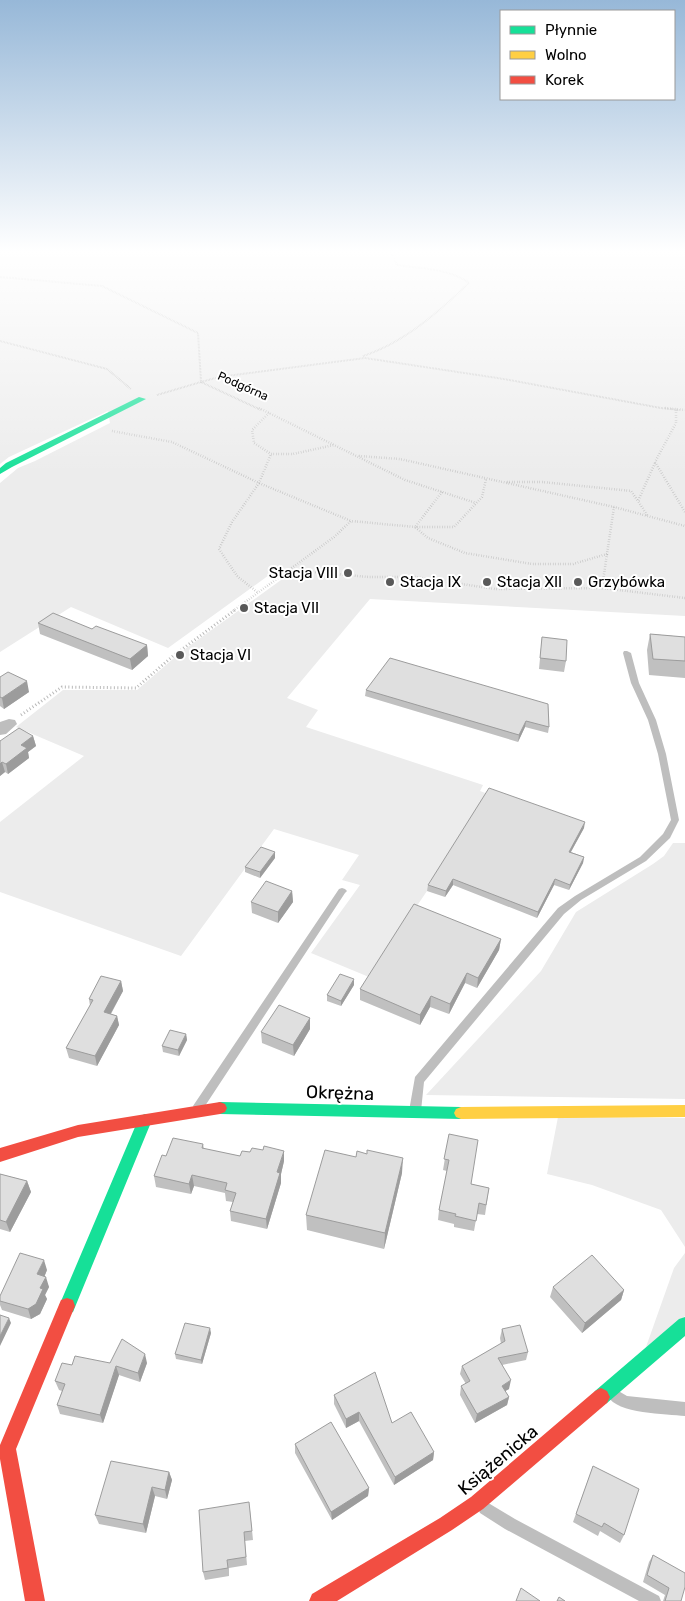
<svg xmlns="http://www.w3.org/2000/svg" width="685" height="1601" font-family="Rubik,sans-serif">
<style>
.green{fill:#ececec}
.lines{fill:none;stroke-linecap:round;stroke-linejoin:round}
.path-far2{stroke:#b9b9b9;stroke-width:2;stroke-dasharray:0.5 1;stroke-linecap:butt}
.path-far1{stroke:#b9b9b9;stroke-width:2.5;stroke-dasharray:0.5 2;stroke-linecap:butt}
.path{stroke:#b9b9b9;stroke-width:3;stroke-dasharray:1 2.5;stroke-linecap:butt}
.lane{fill:#bebebe;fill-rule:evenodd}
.street{fill:#bebebe;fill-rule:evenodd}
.fast{fill:#16e098;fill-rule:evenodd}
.slow{fill:#ffcf43;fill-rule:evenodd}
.jam{fill:#f24e42;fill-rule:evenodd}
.wall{fill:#c0c0c0}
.shaded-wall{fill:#9c9c9c}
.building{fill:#dfdfdf;stroke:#9c9c9c}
.poi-dot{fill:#595959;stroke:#fff;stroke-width:2}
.labels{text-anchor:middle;stroke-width:4;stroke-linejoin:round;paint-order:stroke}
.far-street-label{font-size:12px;fill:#000;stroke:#fff}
.poi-label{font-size:15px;fill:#000;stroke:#fff;text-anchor:start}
.near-street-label{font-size:18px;fill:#000;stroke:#fff}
</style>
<rect width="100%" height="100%" fill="#fff"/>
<!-- green -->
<path class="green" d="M0 250H685V616L370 599 287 698 318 710 306 727 483 785 480 791 488 794 427 891 369 977 311 953 360 885 342 880 359 855 274 829 181 956 0 892V822L84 756 16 727 63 690H137L181 652 281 580 294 576 276 570 168 648 71 607 0 652V483L18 468 35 461 110 423 108 411 9 457 0 464Z
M673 843H685V1099L426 1095 541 971 576 912 653 864 664 856Z
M558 1117 685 1118V1247L661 1210 592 1185 547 1174Z
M685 1253V1316L646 1347 674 1268Z"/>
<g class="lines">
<!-- path-far2 -->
<path class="path-far2" d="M0 277 102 286 198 333 201 382 219 377 365 358 504 379 661 408 680 410
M0 341 107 369 131 389
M363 356C405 342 437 313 469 283 448 268 422 269 397 265L392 254 396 250
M157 395 201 382 261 410"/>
<!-- path-far1 -->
<path class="path-far1" d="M259 408 405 480 476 503
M665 408 685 410
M676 410V423L655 462 685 512
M269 413 252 430 254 443 271 454H293L334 445
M112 431 172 442 259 483 351 521
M359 456 400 459 614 507 685 526
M507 482H543L631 491 638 501
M442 492 415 527 428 538 465 553 532 564H573L607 554 614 507
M647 515 638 501 655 463
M607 554 602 588 685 598
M283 575 303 571 369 577H415L495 589 602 588
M257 592 237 576 219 549 232 522 259 483 271 454
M233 611 334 537 351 521 415 527H454L482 497 486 479"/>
<!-- path -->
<path class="path" d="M21 715 62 687 136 688 173 656 235 610"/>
<!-- lane -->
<path class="lane" d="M624 651H627L631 653 639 683 656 720 666 754 679 820 670 838 646 861 581 900 564 914 424 1082 421 1111 419 1114 415 1116 411 1114 409 1111 415 1077 558 908 575 896 640 857 663 834 671 820 658 754 648 720 631 683 623 653Z
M342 888 345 889 347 891 345 893 203 1109 199 1111 195 1109 193 1106 195 1103 339 889Z
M615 1389 627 1396 685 1402V1416C667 1414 616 1414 608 1396L610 1391Z
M485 1501 515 1519 659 1596 661 1601H639L505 1529 480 1513 478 1508 480 1503Z"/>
<!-- street -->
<path class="street" d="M9 719 15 720 17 724 6 734 0 735V722Z"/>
<!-- fast -->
<path class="fast" d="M139 397 146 399 12 467 0 474V468L6 463Z
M220 1102 461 1107 466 1109 468 1113 466 1117 461 1119 220 1114 215 1112 213 1108 215 1104Z
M145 1114 150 1116 152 1120 73 1312 67 1314 61 1312 59 1306 138 1120 140 1116Z
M685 1317V1336L607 1403 601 1406 595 1403 592 1397 595 1391 679 1319Z"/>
<!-- slow -->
<path class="slow" d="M685 1105V1117L461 1119 456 1117 454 1113 456 1109 461 1107Z"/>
<!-- jam -->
<path class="jam" d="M220 1102 225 1104 227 1108 225 1112 220 1114 78 1137 0 1162V1148L78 1125Z
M67 1298 73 1300 75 1306 16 1449 45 1601H25L0 1459V1445L61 1300Z
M601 1388 607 1391 610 1397 607 1403 483 1509 452 1530 337 1601H309L312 1594 440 1518 471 1497 595 1391Z"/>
</g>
<!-- wall -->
<path class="wall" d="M38 623 92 629 147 645 148 656 132 670 40 634Z
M650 634 685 637V678L649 675 647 650Z
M542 637 566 661 564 672 539 669Z
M0 677 29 692 4 709 0 706Z
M366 690 548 704 549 727 548 733 525 727 518 742 365 696Z
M33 736 36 746 28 752 29 758 8 774 5 772 0 776V741Z
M584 828 571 852 584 857 583 863 569 890 554 885 537 918 453 885 445 897 427 891 428 885Z
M275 858 260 878 245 872V867Z
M292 891 293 902 278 923 252 913 251 902Z
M501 939 499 950 477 988 465 983 449 1014 430 1007 420 1025 360 1000V989Z
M121 981 123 991 111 1014 117 1016 119 1025 97 1066 69 1058 66 1048 90 1006 89 999Z
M354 985 341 1006 327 1001V995Z
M310 1018V1029L294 1056 262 1043 261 1032Z
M186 1034 187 1040 179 1056 163 1052 162 1046Z
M449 1134 471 1184 489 1188 485 1215 477 1214 474 1231 454 1227V1224L438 1220 439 1210 447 1171 443 1170Z
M203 1144 204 1149 240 1156 284 1161 281 1174V1183L267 1229 231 1221 230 1211 233 1202 226 1201 225 1193 194 1186 191 1194 156 1187 154 1176 166 1156Z
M367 1154 402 1173 384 1249 307 1230 306 1215 356 1157Z
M0 1174 27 1181 31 1192 10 1232 0 1229Z
M47 1270 44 1277 49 1287 45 1295 47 1299 40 1314 31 1319 2 1310 0 1305V1296Z
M553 1287 624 1290 621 1300 582 1333 550 1297Z
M502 1329 528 1352 526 1360 502 1365 509 1389 505 1391 509 1397 507 1405 475 1423 460 1395 461 1386 466 1384 460 1374 462 1366 501 1344 500 1338Z
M211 1333 202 1364 176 1359 175 1354Z
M110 1363H147L140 1382 119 1375 103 1423 60 1414 57 1405 62 1391 59 1390 55 1381 72 1365Z
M334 1395 434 1452 433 1460 394 1485 359 1421 346 1428 334 1404Z
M295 1444 369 1488 368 1496 332 1520 295 1453Z
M593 1466 624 1535 620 1543 600 1531 598 1536 573 1522Z
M169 1472 172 1480 167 1499 155 1496 146 1533 99 1524 95 1515Z
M250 1510 253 1540 245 1541 247 1565 229 1568V1576L205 1580 203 1572Z
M653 1555 681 1601H663L665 1595 643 1582 649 1562Z"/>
<!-- shaded-wall -->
<path class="shaded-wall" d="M147 645 148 656 132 670 130 659Z
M27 681 29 692 4 709 2 698Z
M526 721 525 727 518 742 519 735Z
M33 736 36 746 28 752 29 758 8 774 6 764 21 745Z
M2 762 5 772 0 776V764Z
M585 822 584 828 568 857 569 852Z
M275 852V858L260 878V872Z
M584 857 583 863 569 890 570 885Z
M453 879V885L445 897 446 891Z
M555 879 554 885 537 918 538 912Z
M292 891 293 902 278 923V912Z
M501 939 499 950 477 988 478 978Z
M467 973 465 983 449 1014 450 1004Z
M354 979V985L341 1006V1001Z
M121 981 123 991 106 1022 104 1012Z
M431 996 430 1007 420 1025V1015Z
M117 1016 119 1025 97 1066 95 1056Z
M310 1018V1029L294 1056 293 1045Z
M186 1034 187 1040 179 1056 178 1050Z
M284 1151V1161L281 1174V1183L267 1229 266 1219 277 1172Z
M403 1158 402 1173 384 1249 385 1233Z
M192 1175 194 1186 191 1194 189 1184Z
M27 1181 31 1192 10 1232 6 1222Z
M44 1260 47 1270 41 1285 37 1274Z
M46 1277 49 1287 45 1295 47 1299 40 1314 31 1319 28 1309 40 1288Z
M624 1290 621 1300 582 1333 585 1323Z
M9 1318 11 1323 0 1346V1336Z
M210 1328 211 1333 202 1364 201 1360Z
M145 1354 147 1363 140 1382 138 1373Z
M116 1366 119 1375 103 1423 100 1415Z
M511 1380 509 1389 500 1394 502 1386Z
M509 1397 507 1405 475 1423 477 1414Z
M359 1412V1421L346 1428V1419Z
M434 1452 433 1460 394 1485 395 1477Z
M169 1472 172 1480 167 1499 165 1490Z
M152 1487 155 1496 146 1533 143 1524Z
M369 1488 368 1496 332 1520 331 1512Z"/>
<!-- building -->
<path class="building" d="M53 613 92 629 96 626 147 645 130 659 38 623Z
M650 634 685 637V661L653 659Z
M542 637 567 640 566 661 540 658Z
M390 658 548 704 549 727 526 721 519 735 366 690Z
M8 672 27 681 2 698 0 697V677Z
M19 728 33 736 21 745 27 748 6 764 2 762 0 764V741Z
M489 788 585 822 569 852 584 857 570 885 555 879 538 912 453 879 446 891 428 885Z
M261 847 275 852 260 872 245 867Z
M266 881 292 891 278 912 251 902Z
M414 904 501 939 478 978 467 973 450 1004 431 996 420 1015 360 989Z
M340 974 354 979 341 1001 327 995Z
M101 976 121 981 104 1012 117 1016 95 1056 66 1048 93 1000 89 999Z
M279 1005 310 1018 293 1045 261 1032Z
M170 1030 186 1034 178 1050 162 1046Z
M449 1134 478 1140 471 1184 489 1188 486 1205 479 1203 476 1221 455 1216 456 1214 439 1210 449 1160 444 1159Z
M173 1138 203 1144 202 1148 240 1156 242 1151 250 1152 252 1148 263 1150 264 1146 284 1151 277 1172 280 1173 266 1219 230 1211 236 1193 225 1190 227 1183 192 1175 189 1184 154 1176 162 1155 166 1156Z
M325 1150 356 1157 357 1151 367 1154V1150L403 1158 385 1233 306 1215Z
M0 1174 27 1181 6 1222 0 1220Z
M20 1253 44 1260 37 1274 46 1277 40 1288 43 1289 36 1304 28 1309 0 1301V1296Z
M592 1255 624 1290 585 1323 553 1287Z
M0 1315 9 1318 0 1336Z
M185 1323 210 1328 201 1360 175 1354Z
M520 1325 528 1352 498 1358 511 1380 502 1386 509 1397 477 1414 461 1386 470 1381 462 1366 505 1341 502 1329Z
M122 1339 145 1354 138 1373 116 1366 100 1415 57 1405 65 1384 55 1381 62 1363 72 1365 75 1356 110 1363Z
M375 1372 392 1423 411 1412 434 1452 395 1477 359 1412 346 1419 334 1395Z
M331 1422 369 1488 331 1512 295 1444Z
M111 1461 169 1472 165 1490 152 1487 143 1524 95 1515Z
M593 1466 639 1489 624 1535 604 1523 602 1527 576 1514Z
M249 1502 252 1531 244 1532 246 1557 227 1560 228 1568 203 1572 199 1510Z
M653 1555 685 1573V1587L681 1601H665L669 1588 647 1575Z
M521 1588 540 1601H516Z
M559 1597 565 1601H557Z"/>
<!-- sky -->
<linearGradient id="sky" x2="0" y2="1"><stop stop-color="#97b8d8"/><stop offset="0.53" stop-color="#fff"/><stop offset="1" stop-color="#fff" stop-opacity="0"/></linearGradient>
<rect width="685" height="474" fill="url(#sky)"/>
<!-- markers -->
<g class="poi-dot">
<circle cx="348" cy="573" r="5"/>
<circle cx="390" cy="582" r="5"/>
<circle cx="487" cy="582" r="5"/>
<circle cx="578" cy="582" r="5"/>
<circle cx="244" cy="608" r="5"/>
<circle cx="180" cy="655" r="5"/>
</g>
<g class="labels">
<!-- far-street labels -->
<g class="far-street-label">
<text transform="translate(243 386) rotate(24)" y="4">Podgórna</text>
</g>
<!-- poi labels -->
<g class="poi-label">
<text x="338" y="578" text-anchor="end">Stacja VIII</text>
<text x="400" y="587">Stacja IX</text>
<text x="497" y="587">Stacja XII</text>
<text x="588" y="587">Grzybówka</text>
<text x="254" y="613">Stacja VII</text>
<text x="190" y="660">Stacja VI</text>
</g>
<!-- near-street labels -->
<g class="near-street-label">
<text transform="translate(340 1093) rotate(2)" y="6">Okrężna</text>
<text transform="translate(498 1460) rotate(-40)" y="6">Książenicka</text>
</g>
</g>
<!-- legend -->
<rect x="500" y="10" width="175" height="90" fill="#ffffff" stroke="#999999"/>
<rect x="510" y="26" width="25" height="8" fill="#16e098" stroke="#999999"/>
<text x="545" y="35" font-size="15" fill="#000000">Płynnie</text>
<rect x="510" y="51" width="25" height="8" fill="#ffcf43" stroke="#999999"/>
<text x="545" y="60" font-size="15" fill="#000000">Wolno</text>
<rect x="510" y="76" width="25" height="8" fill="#f24e42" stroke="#999999"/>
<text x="545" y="85" font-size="15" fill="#000000">Korek</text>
</svg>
